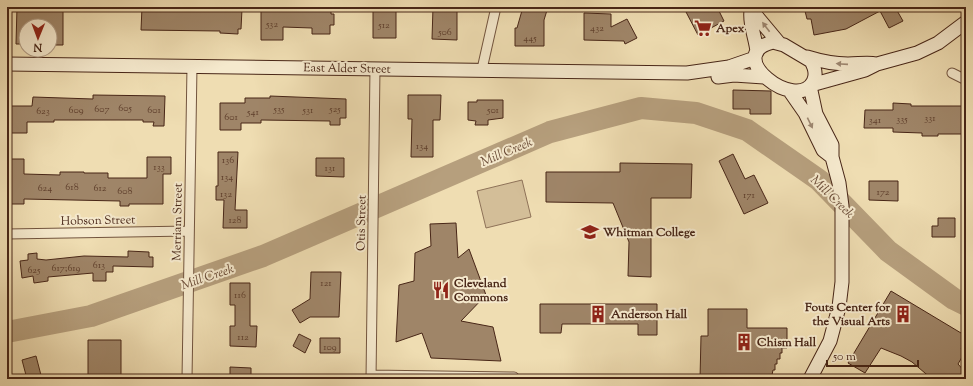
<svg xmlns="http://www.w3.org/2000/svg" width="973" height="386" font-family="'Sorts Mill Goudy',serif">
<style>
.green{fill:#d3be98;stroke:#8e7258}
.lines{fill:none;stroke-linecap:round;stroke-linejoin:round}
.river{stroke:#b69f7d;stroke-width:22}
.building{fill:#9f8568;stroke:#482617}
.street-casing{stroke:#72543e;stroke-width:11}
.secondary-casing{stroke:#482617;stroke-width:15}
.street{stroke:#f5e9cd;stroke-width:9}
.secondary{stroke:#f5e9cd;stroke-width:13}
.oneway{fill:#9e8872}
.labels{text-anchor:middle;stroke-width:4;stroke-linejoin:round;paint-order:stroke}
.number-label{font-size:10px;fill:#5e3e2b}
.poi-label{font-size:12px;font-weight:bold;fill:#482617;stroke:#f5e9cd;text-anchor:start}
.street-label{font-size:12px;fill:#482617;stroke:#f5e9cd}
.water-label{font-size:13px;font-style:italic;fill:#694a36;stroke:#f5e9cd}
</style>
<rect width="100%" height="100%" fill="#efddb2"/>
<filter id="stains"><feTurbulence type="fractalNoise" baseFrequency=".005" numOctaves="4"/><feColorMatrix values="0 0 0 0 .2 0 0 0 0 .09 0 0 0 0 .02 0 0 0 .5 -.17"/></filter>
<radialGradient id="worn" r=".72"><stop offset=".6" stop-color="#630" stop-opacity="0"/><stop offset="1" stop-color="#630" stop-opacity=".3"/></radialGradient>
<!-- green -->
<path class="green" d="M522 180 531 217 486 228 477 191Z"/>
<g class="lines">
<!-- river -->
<path class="river" d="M7 332 91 316 263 256 550 132 641 108 696 113 747 130 819 180 888 251 954 299 966 305"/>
</g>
<!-- building -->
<path class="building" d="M17 7H63V45H50V26H26V44H16Z
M142 7 242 9 241 29H238V34L220 33V31L141 30Z
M261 7 331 9V14H334V25H330V34H312V28L283 27V40H261Z
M433 7H457V40L432 39Z
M523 7H548L544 20V46H515V28H517Z
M691 7H717L724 21 698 35 685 10Z
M804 7H895L903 21 889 28 880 11 846 29 814 35 811 19H807Z
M373 11H396V38H373Z
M584 13 611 14V27L627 19 637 38 625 44 624 41 584 40Z
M733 90 771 91V114H750V109H733Z
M93 95 165 96 164 126H153L154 122H143V120H54V122H27V133H8V106H32L33 97 93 99Z
M408 95H441L440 120H433V157H411L412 119H408Z
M270 96 346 99V118H340V125H330V121L261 120V123H241V130H220V103H245V98H270Z
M477 100H503V118L488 120V125H475L476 121 468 120V102H477Z
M893 103 911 104V106H963V111H966V134H938V136H922V133L893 132V128H864L865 110H893Z
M218 152H238L235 210H247V228H223L224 200H216V186H218Z
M733 154 745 179 754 175 768 203 744 214 719 161Z
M147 157H171V174H163V204H129V206H120V201L24 199V204H9V199H7V159H24V174L60 175V172H84V173H108V178H147Z
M316 158H344V177L316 176Z
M620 163 692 164 691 198H651V277L628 276 629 242 613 203 546 202V172H620Z
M869 181H898V201L869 200Z
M938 218H955V237H932V226H938Z
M456 223 458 258 469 249 486 295 461 321 493 327 501 361 431 358 422 333 396 342 399 285 414 281 415 253 431 246 430 224Z
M128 251 149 252V257H153V267L113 266V272H106V281H93V273L48 277V281L34 283 33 276 22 278 20 261 28 260V254L37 253V259L46 260 84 256 128 257Z
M311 272H341L339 317H310L300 323 292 310 310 299Z
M230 283H250V326H257L256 347 230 346V326H235V305H230Z
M891 291 966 336V342L961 349 965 352 958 364 966 373 958 379H932L912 362 901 356 881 348 865 373 848 363Z
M540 304H657V335H638V324H562L561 333H540Z
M708 309H747V328H787V348H782V353H780V359H777V364H775V370H773L772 375H770V379H700L701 336H708Z
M299 334 311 340 305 353 293 346Z
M320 338H340V353H320Z
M88 340H121V379H88Z
M36 356 42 379H27L22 360Z
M230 367 251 368V379H230Z"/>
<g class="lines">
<!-- street casing -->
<g class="street-casing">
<path id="street" d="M482 69 496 7
M952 73 966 80
M7 234 189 231
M371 375 514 377
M187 379 192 66
M371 379 375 68"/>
</g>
<!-- secondary casing -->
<g class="secondary-casing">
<path id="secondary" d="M749 7 779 43
M751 11C749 24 756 39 757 52
M773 42 784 45 811 61C815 68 817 75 813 82 796 113 721 55 773 42Z
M807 57C820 61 834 64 848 64 859 64 867 62 877 64
M7 64 687 73 729 67 755 58
M718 77 734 75 764 77
M811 85 865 70 877 64 917 53 938 43 966 22
M810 86 816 114 832 145V157L839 183 842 206V282L839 307 830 341 810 379
M789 90 805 113 823 150 832 157"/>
</g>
<!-- street -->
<use href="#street" class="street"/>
<!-- secondary -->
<use href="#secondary" class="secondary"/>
</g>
<!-- one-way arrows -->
<defs><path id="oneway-solid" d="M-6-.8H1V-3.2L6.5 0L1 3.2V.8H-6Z"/></defs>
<g class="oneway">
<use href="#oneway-solid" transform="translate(766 27) rotate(-127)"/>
<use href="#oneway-solid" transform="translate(842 64) rotate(-176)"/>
<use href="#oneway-solid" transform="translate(810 123) rotate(64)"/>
</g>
<!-- icons -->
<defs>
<g id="supermarket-bare" transform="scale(1.38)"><path d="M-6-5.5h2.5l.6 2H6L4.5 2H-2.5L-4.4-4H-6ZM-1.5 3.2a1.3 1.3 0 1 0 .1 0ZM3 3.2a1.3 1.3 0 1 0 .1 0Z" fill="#8f2418" stroke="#f5e9cd" stroke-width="2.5" paint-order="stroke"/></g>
<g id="university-bare" transform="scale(1.38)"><path d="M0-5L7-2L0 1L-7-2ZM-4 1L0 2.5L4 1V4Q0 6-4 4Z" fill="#8f2418" stroke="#f5e9cd" stroke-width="2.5" paint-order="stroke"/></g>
<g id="restaurant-bare" transform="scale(1.38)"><path d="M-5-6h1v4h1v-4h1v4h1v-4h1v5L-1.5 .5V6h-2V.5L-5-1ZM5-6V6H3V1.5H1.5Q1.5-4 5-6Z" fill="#8f2418" stroke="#f5e9cd" stroke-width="2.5" paint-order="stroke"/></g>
<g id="building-bare" transform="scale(1.38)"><path d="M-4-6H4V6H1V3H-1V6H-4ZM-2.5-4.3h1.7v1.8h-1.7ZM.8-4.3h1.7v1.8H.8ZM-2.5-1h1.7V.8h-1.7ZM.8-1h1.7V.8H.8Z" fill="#8f2418" stroke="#f5e9cd" stroke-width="2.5" paint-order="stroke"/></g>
</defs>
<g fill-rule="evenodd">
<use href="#supermarket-bare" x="703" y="28"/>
<use href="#university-bare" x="590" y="232"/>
<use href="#restaurant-bare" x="441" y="290"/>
<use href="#building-bare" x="598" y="314"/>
<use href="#building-bare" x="903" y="314"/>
<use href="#building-bare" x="744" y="342"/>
</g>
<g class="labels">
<!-- number labels -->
<g class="number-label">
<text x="272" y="27">532</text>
<text x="384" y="28">512</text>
<text x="597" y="31">432</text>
<text x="445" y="35">506</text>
<text x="530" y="41">445</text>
<text x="125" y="111">605</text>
<text x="102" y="112">607</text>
<text x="279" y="112">535</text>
<text x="335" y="112">525</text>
<text x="76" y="113">609</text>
<text x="154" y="113">601</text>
<text x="308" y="113">531</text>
<text x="493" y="113">501</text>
<text x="43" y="114">623</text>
<text x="253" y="115">541</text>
<text x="231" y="120">601</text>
<text x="930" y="121">331</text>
<text x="902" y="122">335</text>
<text x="875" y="123">341</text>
<text x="422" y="149">134</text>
<text x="228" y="163">136</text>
<text x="159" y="170">133</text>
<text x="330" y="171">131</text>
<text x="227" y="180">134</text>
<text x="72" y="190">618</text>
<text x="45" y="191">624</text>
<text x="100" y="191">612</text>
<text x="125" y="194">608</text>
<text x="883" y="195">172</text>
<text x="226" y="197">132</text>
<text x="749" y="198">171</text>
<text x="235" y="223">128</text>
<text x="99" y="268">613</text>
<text x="66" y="271">617;619</text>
<text x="34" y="273">625</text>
<text x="326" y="286">121</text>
<text x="240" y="298">116</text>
<text x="243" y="340">112</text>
<text x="330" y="350">109</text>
</g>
<!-- poi labels -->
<g class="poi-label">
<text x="716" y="32">Apex</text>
<text x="603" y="236">Whitman College</text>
<text x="454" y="287">Cleveland<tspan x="454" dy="14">Commons</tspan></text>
<text x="890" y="311" text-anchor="end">Fouts Center for<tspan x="890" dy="14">the Visual Arts</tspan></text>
<text x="611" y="318">Anderson Hall</text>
<text x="757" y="346">Chism Hall</text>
</g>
<!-- street labels -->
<g class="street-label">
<text transform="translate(347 68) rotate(1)" y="4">East Alder Street</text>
<text transform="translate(98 220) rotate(-1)" y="4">Hobson Street</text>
<text transform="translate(177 222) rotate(-89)" y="4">Merriam Street</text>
<text transform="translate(361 223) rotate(-89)" y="4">Otis Street</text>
</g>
<!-- water labels -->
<g class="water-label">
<text transform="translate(506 151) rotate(-23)" y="5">Mill Creek</text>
<text transform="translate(833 196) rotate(44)" y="5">Mill Creek</text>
<text transform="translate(207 276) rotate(-19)" y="5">Mill Creek</text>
</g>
</g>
<!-- margin -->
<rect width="973" height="386" fill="none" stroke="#efddb2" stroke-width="24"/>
<rect x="8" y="8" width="957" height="370" fill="none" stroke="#482617" stroke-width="2"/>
<rect x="12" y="12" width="949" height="362" fill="none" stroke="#482617"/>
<!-- north arrow -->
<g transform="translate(38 38) rotate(181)"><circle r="19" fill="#f5e9cd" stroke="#b09b84"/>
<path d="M0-3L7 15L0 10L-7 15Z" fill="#8f2418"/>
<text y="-6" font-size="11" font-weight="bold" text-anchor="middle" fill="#482617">N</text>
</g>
<!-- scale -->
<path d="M827 360v6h91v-6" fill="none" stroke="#482617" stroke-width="2"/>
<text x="833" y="360" font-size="12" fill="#482617" stroke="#f5e9cd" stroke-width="3" paint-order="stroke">50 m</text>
<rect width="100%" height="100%" filter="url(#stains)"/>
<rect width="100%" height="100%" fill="url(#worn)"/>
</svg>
